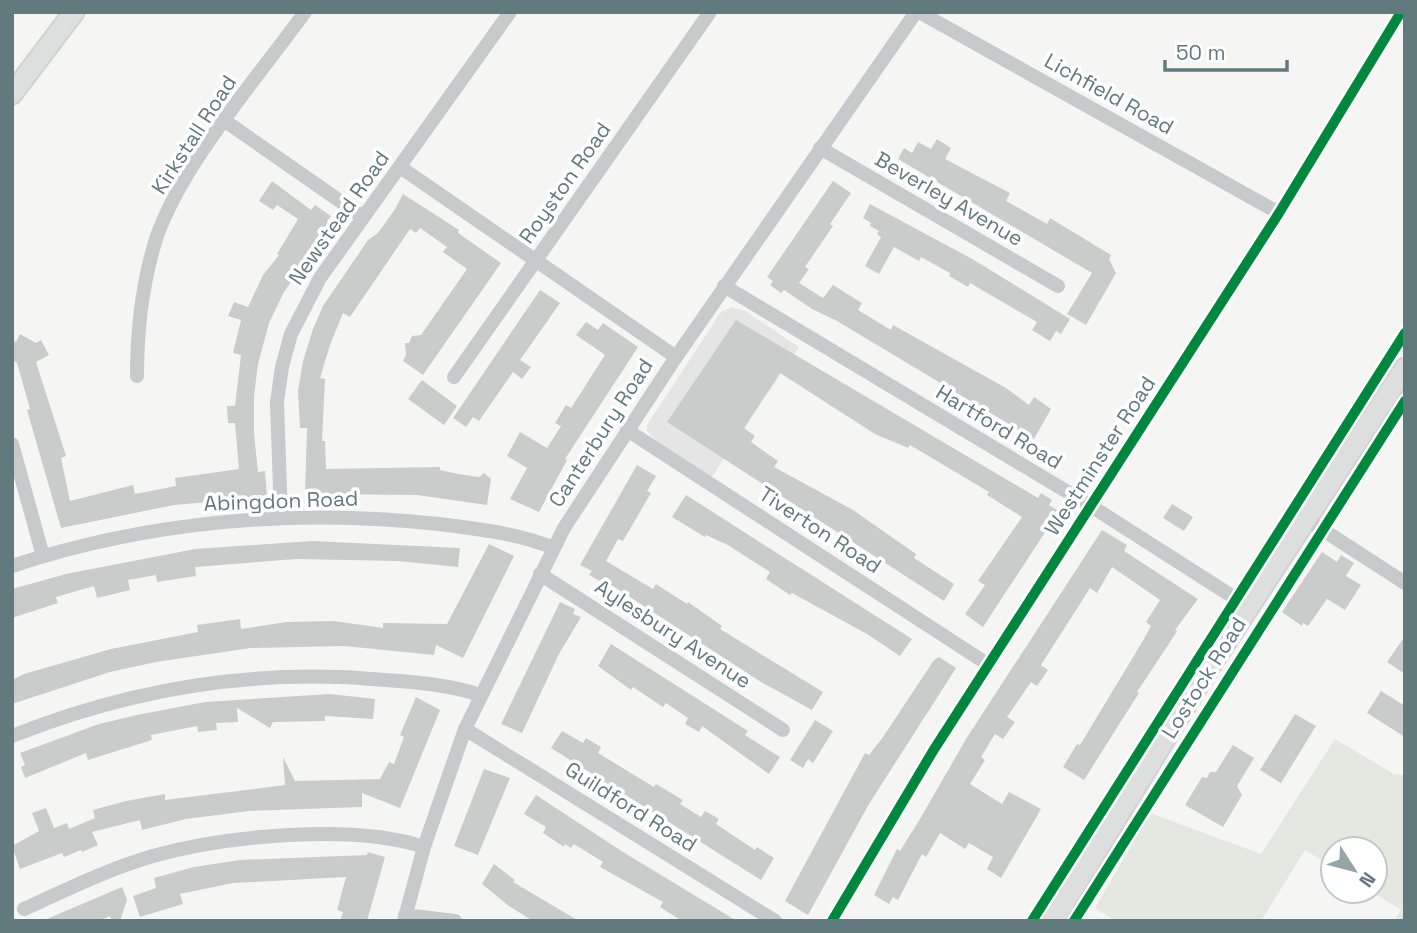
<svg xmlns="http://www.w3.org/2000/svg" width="1417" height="933" font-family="'Space Grotesk',sans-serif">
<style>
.built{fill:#e4e5e4}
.green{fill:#e5e7e1}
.building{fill:#cacccc}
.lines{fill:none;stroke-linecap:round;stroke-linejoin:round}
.secondary-casing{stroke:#d1d2d2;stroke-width:23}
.street{stroke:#c7caca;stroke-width:14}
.secondary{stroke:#dddede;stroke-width:19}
.cycleway-casing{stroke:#fff;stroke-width:15}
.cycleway{stroke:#00873e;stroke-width:10}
.labels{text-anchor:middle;stroke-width:7;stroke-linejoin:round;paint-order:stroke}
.street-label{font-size:21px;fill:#617a7e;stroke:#fff}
</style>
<rect width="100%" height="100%" fill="#f5f5f4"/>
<!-- built -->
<path class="built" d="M732 307 745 311 799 347 711 478 656 441 647 431V425L721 312Z"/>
<!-- green -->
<path class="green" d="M1335 739 1394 774 1405 775V921H1394L1401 910 1371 891H1375V849H1333V867L1305 850 1261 921H1116L1095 908 1150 813 1261 854Z"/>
<!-- building -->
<path class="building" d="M937 139 951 148 945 159 1010 193 1006 201 1047 224 1050 218 1111 255 1109 259 1116 273 1086 325 1067 314 1092 273 898 159 904 148 912 153 918 142 931 149Z
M272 181 311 210 315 205 331 216 327 221 331 223 284 292 269 323 258 364 254 396V433L258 472 265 471 267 497 174 505 61 528 27 410 30 409 17 363 12 360V340L16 342 20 334 36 343 41 340 49 355 36 362 66 456 61 458 70 501 133 485 135 494 156 490 176 486 175 478 239 469 235 423H228L227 406H235L241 355 233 353 241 320 228 316 234 302 248 307 263 275 279 255 277 254 298 219 277 205 273 210 259 201Z
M833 181 851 193 830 224 833 226 805 267 809 269 799 283 823 298 833 285 862 303 858 310 891 330 893 325 1006 388 1029 405 1034 397 1051 409 1034 439 837 321 812 309 784 290 781 293 770 285 773 281 767 277Z
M403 194 459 230 458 233 501 263 423 375 403 361 406 355 405 343H409L412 336 421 335 467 269 443 252 447 247 420 228 416 233 410 229 350 317 343 313 330 345 320 378 325 379 322 441H325L326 469 440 467V470L458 474 479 477 484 473 491 479 487 505 417 495 305 494 307 428H300L298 391 303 361 313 329 323 306 368 240 378 233 395 209Z
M870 204 974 260 1070 319 1061 334 1056 331 1050 341 1032 330 1037 322 1018 311 970 283 968 287 949 276 950 273 921 257 919 261 894 247 879 274 865 266 881 237 877 234 879 231 870 226 871 223 863 218Z
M540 290 560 303 520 360 531 367 522 379 513 372 479 421 473 417 466 427 453 418Z
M736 320 1038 498 1041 493 1052 500 1049 505 1059 511 983 627 965 614 985 585 978 581 1022 517 987 495 989 492 910 445 908 448 875 434 780 373 744 428 755 436 751 442 778 461 774 467 853 510 916 554 914 558 954 584 944 601 667 422Z
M586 322 598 330 603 323 638 347 565 459 567 460 539 512 510 499 527 468 507 456 520 432 547 448 561 426 555 423 566 405 571 408 605 355 576 335Z
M422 380 457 406 444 425 408 399Z
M637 465 656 476 647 491 651 493 623 541 618 539 606 561 653 589 656 584 687 604 688 602 722 626 720 629 823 692 812 710 761 682 602 579 600 581 589 575 592 571 580 565Z
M686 495 912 639 900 656 867 634 792 593 790 595 766 579 770 572 728 545 706 535 705 537 672 517Z
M1172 504 1193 517 1184 531 1163 518Z
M1102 530 1127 545 1124 551 1198 599 1175 630 1177 631 1172 639 1137 692 1139 693 1084 780 1063 767 1077 744 1080 745 1141 644 1151 626 1146 622 1160 600 1112 567 1097 593 1090 588 1041 665 1048 670 1037 686 1031 682 1007 717 1015 722 1003 739 995 734 981 757 985 760 970 784 1002 804 1009 792 1041 809 1001 878 987 869 993 857 969 843 965 849 940 833 926 857 922 854 898 900 893 897 889 904 874 895 897 849 900 851 920 819 966 739Z
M312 541 460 548 458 567 398 561 296 559 195 567 196 576 157 582 156 575 128 580 130 590 97 598 94 586 56 597 58 603 12 618V589L66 574 195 549Z
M489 544 514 556 463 658 436 645 434 655 344 646 251 648 156 662 110 672 12 704V680L24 674 111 649 198 632 197 625 240 619 241 629 286 622 334 621 383 628V623L447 624Z
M1322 552 1337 562 1341 555 1354 563 1346 576 1361 585 1345 610 1327 599 1308 626 1303 623 1302 626 1282 612Z
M560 602 575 609 573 614 581 617 559 654 522 733 501 724Z
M1405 636V674L1387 662Z
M611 644 748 731 745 735 780 757 769 774 702 726 699 732 685 724 688 718 666 703 663 707 633 687 631 690 598 666Z
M939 657 956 668 869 804 808 915 785 901 865 753 869 755 883 737 934 660Z
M1381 691 1405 706V737L1367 713Z
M330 694 375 699 373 719 325 716V721L273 722 270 728 237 708 238 722 216 723 217 730 198 732 197 726 151 735 152 740 88 760 86 753 25 778 21 767 25 765 20 753 99 724 137 715 205 702Z
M416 697 440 710 400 808 362 793V807L249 811 186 819 142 830 140 820 92 832 98 845 82 852 81 850 64 857 62 853 20 869 12 846 39 831 32 813 46 808 54 828 67 823 69 829 95 818 93 810 126 801 165 794V800L285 785 283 757 295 781 380 779 389 762 394 764 404 737 400 735Z
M1295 714 1316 726 1281 783 1260 770Z
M815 720 833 731 813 763 808 759 803 768 790 760Z
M562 731 583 743 586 738 601 747 598 753 654 787 656 784 683 800 680 804 701 817 705 811 719 819 716 824 755 850 757 847 774 858 761 880 551 748Z
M1233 745 1254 758 1237 786 1242 795 1223 827 1185 805 1202 777 1207 778 1210 772H1216Z
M484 769 510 778 478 855 454 846Z
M536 795 623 852 737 921H682L660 907 663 902 600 867 603 862 574 844 571 848 565 844 564 847 543 833 546 827 524 814Z
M368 852 385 857 367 921H340L343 912 337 910 346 877 233 883 180 894 183 904 140 917 133 896 156 888 154 878 194 867 240 860 367 855Z
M494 864 515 880 513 882 579 921H533L509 906 482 884Z
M122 887 127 900 120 921H112L110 916 99 921H42Z"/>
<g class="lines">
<!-- secondary casing -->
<g class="secondary-casing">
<path id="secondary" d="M12 94 74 12
M1053 921 1206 673 1405 368"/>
</g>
<!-- street -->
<path class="street" d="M919 12 1279 213
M225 121 363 217
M820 148 1058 286
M400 167 676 357
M724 286 1091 506 1249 607
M137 376C137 329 142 284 156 239 181 165 258 77 305 12
M454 377 710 12
M627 430 989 665
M12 444 43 556
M281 518 277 402 282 367 291 334 320 278 510 12
M1306 519 1405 583
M12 566C148 521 297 508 439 524 478 529 517 533 554 548
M540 574 783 730
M465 729 775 921
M12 736C132 688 256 668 385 680 416 682 450 685 480 695
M24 909C66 890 108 869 153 856 224 836 353 823 424 847
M405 915 455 921
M404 921 424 847 465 729 564 528 676 357 916 12
M832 921 933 751 1279 213 1401 12"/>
<!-- secondary -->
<use href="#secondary" class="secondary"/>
<!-- cycleway casing -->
<g class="cycleway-casing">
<path id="cycleway" d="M832 921 933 751 1279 213 1401 12
M1032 921 1405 333
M1074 921 1405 401"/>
</g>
<!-- cycleway -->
<use href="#cycleway" class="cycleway"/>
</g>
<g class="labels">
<!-- street labels -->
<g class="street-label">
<text transform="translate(1109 94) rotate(29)" y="7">Lichfield Road</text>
<text transform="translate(194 135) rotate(-57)" y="7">Kirkstall Road</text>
<text transform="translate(565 183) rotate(-55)" y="7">Royston Road</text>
<text transform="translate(949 199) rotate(30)" y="7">Beverley Avenue</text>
<text transform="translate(339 218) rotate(-55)" y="7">Newstead Road</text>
<text transform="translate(999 427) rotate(31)" y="7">Hartford Road</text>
<text transform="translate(601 433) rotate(-57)" y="7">Canterbury Road</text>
<text transform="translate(1100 456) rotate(-57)" y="7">Westminster Road</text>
<text transform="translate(281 501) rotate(-2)" y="7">Abingdon Road</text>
<text transform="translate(820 530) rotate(33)" y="7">Tiverton Road</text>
<text transform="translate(673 634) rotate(33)" y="7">Aylesbury Avenue</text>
<text transform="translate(1204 678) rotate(-58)" y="7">Lostock Road</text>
<text transform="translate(631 807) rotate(32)" y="7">Guildford Road</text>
</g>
</g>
<!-- border -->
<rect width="1417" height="933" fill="none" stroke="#617a7e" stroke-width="28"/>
<!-- north arrow -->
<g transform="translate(1354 870) rotate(126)"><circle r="33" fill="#ffffff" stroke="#c0cacb" stroke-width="2"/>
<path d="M0-5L12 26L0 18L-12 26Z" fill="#95a5a7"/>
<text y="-10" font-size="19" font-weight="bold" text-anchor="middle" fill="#617a7e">N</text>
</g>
<!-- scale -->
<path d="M1165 60v10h122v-10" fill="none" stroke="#617a7e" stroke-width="3.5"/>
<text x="1176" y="60" font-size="21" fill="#617a7e" stroke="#ffffff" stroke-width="5" paint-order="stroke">50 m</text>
</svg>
